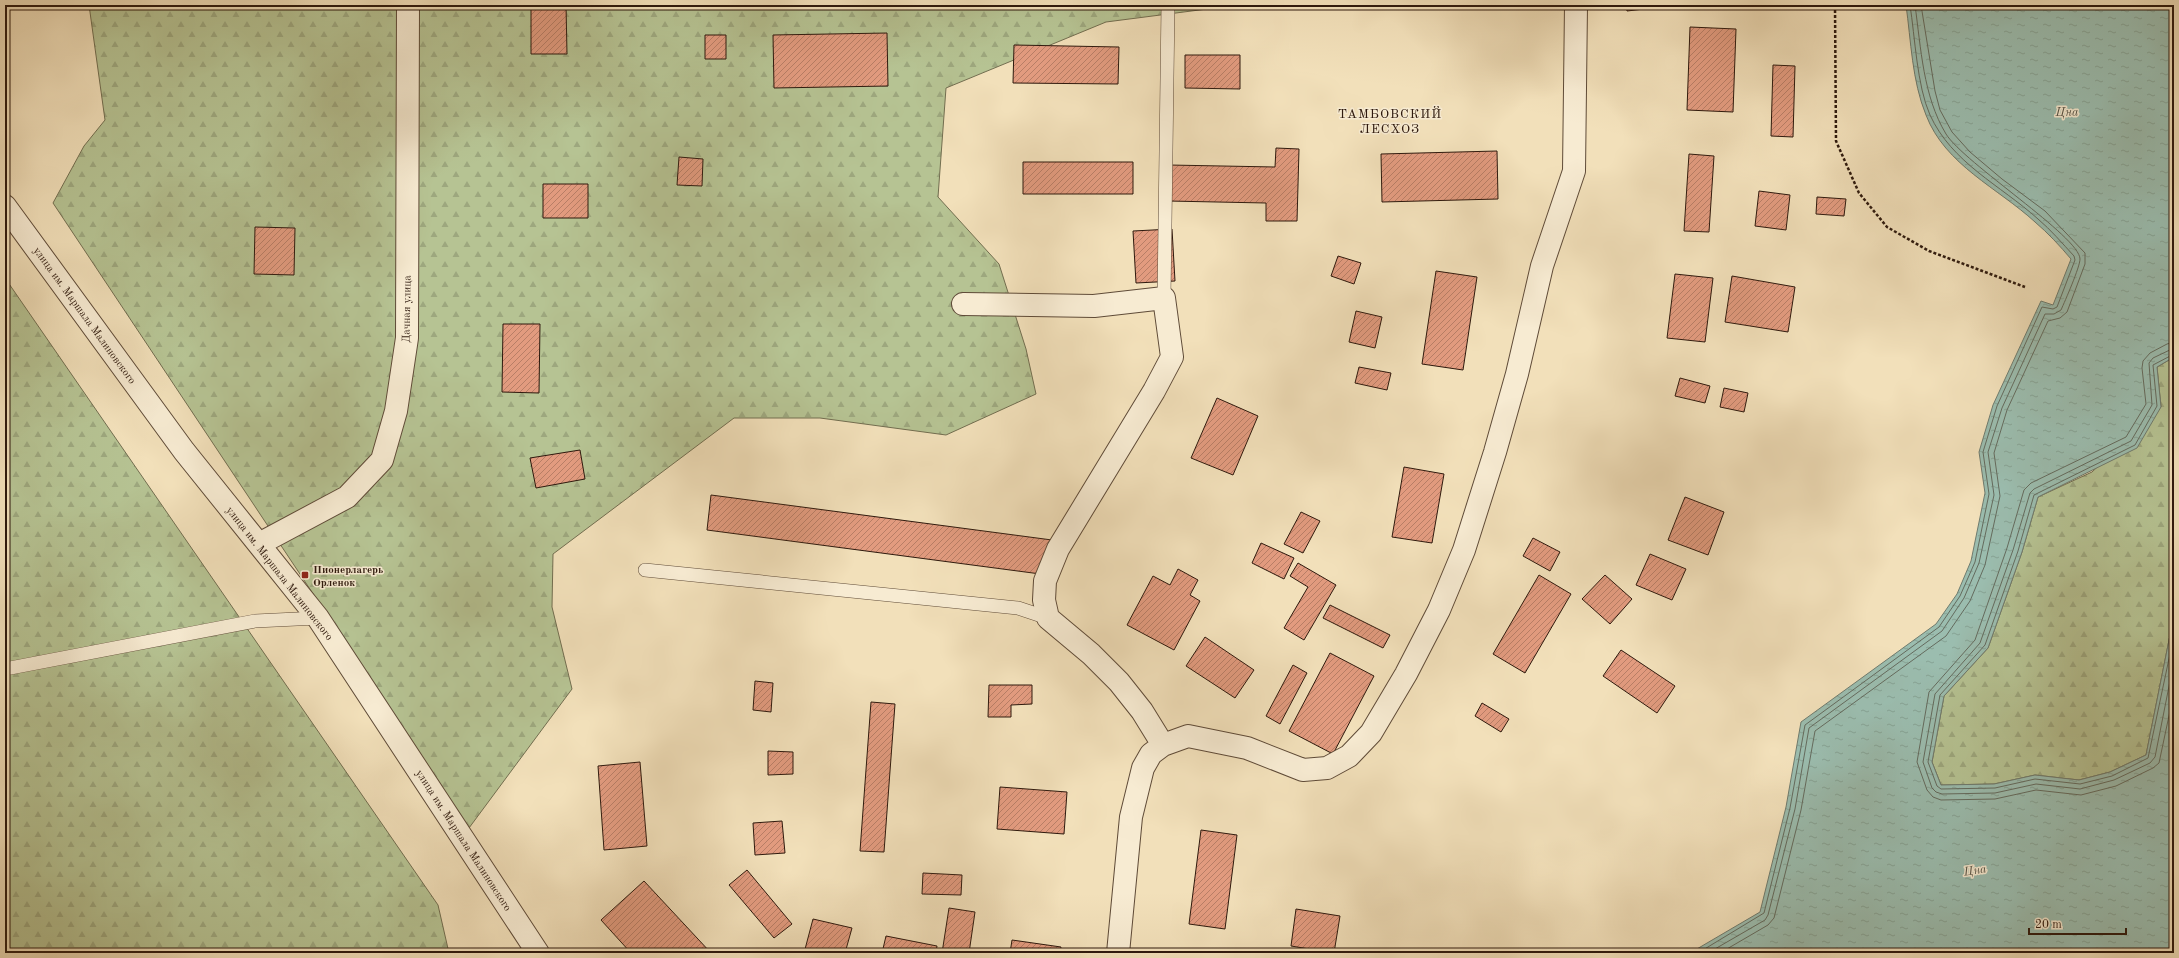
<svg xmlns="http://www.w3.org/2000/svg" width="2179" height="958" font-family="'Old Standard TT',serif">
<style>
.forest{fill:url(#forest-firs);stroke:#726e50}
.water{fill:url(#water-ripples);stroke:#6f7b6e}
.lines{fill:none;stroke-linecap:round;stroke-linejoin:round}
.shore{stroke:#646b5e;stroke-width:1}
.building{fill:url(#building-hatch);stroke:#2e190d}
.service-casing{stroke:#5f4b38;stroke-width:14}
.minor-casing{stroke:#5f4b38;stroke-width:24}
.path{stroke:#2e190d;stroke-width:2.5;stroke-dasharray:3 2;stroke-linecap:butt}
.service{stroke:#f7ebd2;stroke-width:13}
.minor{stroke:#f7ebd2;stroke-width:22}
.poi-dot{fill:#8f2418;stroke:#f7ebd2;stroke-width:1.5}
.labels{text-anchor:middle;stroke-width:3;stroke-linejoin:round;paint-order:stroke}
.street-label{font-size:11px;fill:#2e190d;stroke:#f7ebd2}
.poi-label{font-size:11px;font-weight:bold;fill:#2e190d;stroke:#f7ebd2;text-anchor:start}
.water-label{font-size:12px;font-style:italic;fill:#545246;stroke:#f7ebd2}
.quarter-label{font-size:13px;letter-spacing:1px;fill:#2e190d;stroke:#f7ebd2}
</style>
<defs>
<pattern id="forest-firs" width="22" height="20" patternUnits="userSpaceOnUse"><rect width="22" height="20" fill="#b6c393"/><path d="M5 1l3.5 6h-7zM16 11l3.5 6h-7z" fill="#9da77e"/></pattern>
<pattern id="water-ripples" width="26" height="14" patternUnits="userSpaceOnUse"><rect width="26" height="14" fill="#9bbdaf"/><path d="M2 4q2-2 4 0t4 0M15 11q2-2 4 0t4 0" fill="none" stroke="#86a295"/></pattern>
<pattern id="building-hatch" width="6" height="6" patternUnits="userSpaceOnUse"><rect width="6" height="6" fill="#e29b7f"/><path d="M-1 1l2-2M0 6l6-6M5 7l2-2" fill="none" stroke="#b87e66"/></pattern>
</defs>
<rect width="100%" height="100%" fill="#f2e0ba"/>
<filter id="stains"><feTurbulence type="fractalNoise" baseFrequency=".005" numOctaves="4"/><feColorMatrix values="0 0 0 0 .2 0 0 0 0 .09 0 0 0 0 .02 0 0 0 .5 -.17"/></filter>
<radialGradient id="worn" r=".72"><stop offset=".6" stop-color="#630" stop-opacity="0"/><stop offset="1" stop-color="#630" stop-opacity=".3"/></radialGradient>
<!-- forest -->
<path class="forest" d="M89 5H1238L1106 22 946 88 938 197 999 264 1026 349 1036 394 946 435 820 418H734L553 554 552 607 572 689 469 828 53 203 84 146 105 120Z
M5 278 438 905 449 953H5Z
M2174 357V624L2172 625 2146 755 2110 772 2079 780 2035 775 1994 784 1941 785 1932 762 1944 696 1988 648 2022 552 2038 497 2092 472 2161 407 2157 367Z"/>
<!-- water -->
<path class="water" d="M1906 5H2174V357L2157 367 2161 407 2137 448 2038 497 2022 552 1988 648 1944 696 1932 762 1941 785 1994 784 2035 775 2079 780 2110 772 2146 755 2172 625 2174 624V953H1690L1760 912 1786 807 1801 722 1936 624 1957 594 1971 561 1985 493 1979 452 1993 405 2041 301 2053 305 2071 259C2060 246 2048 233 2035 222 1998 188 1945 165 1926 115 1912 81 1911 41 1906 5Z"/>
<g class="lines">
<!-- shore -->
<path class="shore" d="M2174 342 2167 344 2150 353 2143 361 2142 368 2146 404 2126 437 2031 483 2024 490 2007 548 1975 640 1929 692 1917 762 1927 790 1933 797 1941 800 1995 799 2036 790 2081 795 2116 786 2153 768 2159 763 2174 692
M2174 348 2153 358 2149 363 2152 405 2131 441 2034 489 2030 493 2013 550 1980 643 1935 694 1923 762 1932 788 1936 792 1942 794 1995 793 2036 784 2080 789 2114 780 2150 763 2155 757 2174 661
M2174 354 2153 365 2157 406 2135 445 2034 495 2018 551 1985 645 1940 695 1928 762 1937 786 1941 789 1995 788 2035 779 2080 784 2112 776 2148 758 2174 635
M1698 953 1764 913 1790 808 1805 725 1939 627 1960 596 1975 562 1989 494 1983 452 1997 406 2042 307 2053 309 2057 307 2075 260 2074 256C2062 243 2051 230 2038 219 2000 185 1952 163 1930 115 1917 86 1915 37 1910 5
M1708 953 1765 920 1768 915 1795 809 1809 728 1942 631 1964 598 1979 563 1994 495 1988 452 2002 408 2045 314H2054L2061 310C2065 301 2080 267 2080 259 2080 237 1964 163 1946 134 1923 96 1921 48 1915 5
M1720 953 1768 925 1774 918 1801 810 1815 731 1946 636 1970 601 1985 565 2000 496 1994 453 2007 410 2048 321 2060 318 2067 312 2085 264V253L2045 211 2002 179 1970 152 1952 132 1940 110 1935 91 1921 5"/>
</g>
<!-- building -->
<path class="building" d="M531 5H566L567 54H531Z
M1626 5H1669V6L1627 11Z
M1690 27 1736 29 1733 112 1687 110Z
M887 33 888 86 774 88 773 35Z
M705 35H726V59H705Z
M1014 45 1119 47 1118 84 1013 83Z
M1185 55H1240V89L1185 88Z
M1773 65 1795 66 1793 137 1771 136Z
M1276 148 1299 149 1297 221H1266V203L1168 201 1169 165 1275 167Z
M1497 151 1498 199 1382 202 1381 154Z
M1689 154 1714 156 1709 232 1684 231Z
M679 157 703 159 702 186 677 185Z
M1023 162H1133V194H1023Z
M543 184H588V218H543Z
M1759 191 1790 195 1786 230 1755 226Z
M1817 197 1846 199 1844 216 1816 214Z
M255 227 295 228 294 275 254 274Z
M1172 229 1175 281 1136 283 1133 231Z
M1338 256 1361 263 1354 284 1331 276Z
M1436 271 1477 277 1463 370 1422 364Z
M1675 274 1713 278 1705 342 1667 338Z
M1732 276 1795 287 1788 332 1725 322Z
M1356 311 1382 317 1375 348 1349 342Z
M503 324H540L539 393 502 392Z
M1359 367 1391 373 1387 390 1355 383Z
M1680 378 1710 386 1705 403 1675 396Z
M1724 388 1748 393 1744 412 1720 407Z
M1217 398 1258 416 1233 475 1191 458Z
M580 450 585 479 536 488 530 458Z
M1404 467 1444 474 1432 543 1392 537Z
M711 495 1052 540 1048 575 707 530Z
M1685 497 1724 512 1708 555 1668 540Z
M1301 512 1320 521 1303 553 1284 544Z
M1533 538 1560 552 1550 571 1523 556Z
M1261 543 1294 558 1284 579 1252 563Z
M1650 554 1686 569 1672 600 1636 585Z
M1298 563 1336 585 1304 640 1284 628 1308 587 1290 576Z
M1178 569 1198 580 1190 595 1200 601 1174 650 1127 625 1153 576 1170 585Z
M1539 575 1571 594 1525 673 1493 654Z
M1605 575 1632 599 1610 624 1582 599Z
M1330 605 1390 635 1383 648 1323 618Z
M1205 637 1254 670 1235 698 1186 666Z
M1621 650 1675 686 1657 713 1603 676Z
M1330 653 1374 676 1333 754 1289 731Z
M1293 665 1307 673 1280 724 1266 716Z
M755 681 773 683 771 712 753 710Z
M989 685H1032V704L1011 705V717H988Z
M871 702 895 704 884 852 860 851Z
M1482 703 1509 719 1501 732 1475 716Z
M768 751 793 752V774L768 775Z
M640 762 647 846 604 850 598 766Z
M1000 787 1067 792 1064 834 997 829Z
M782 821 785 853 755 855 753 823Z
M1201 830 1237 835 1225 929 1189 924Z
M747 870 792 924 774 938 729 885Z
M923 873 962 875 961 895 922 894Z
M644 881 711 953H631L601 920Z
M949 908 975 912 969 953H942Z
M1296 909 1340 916 1334 953 1291 946Z
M813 919 852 928 845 953H804Z
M886 936 937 946 936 953H882Z
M1012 940 1061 947 1060 953H1010Z"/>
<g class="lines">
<!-- service casing -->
<g class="service-casing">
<path id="service" d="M1164 298 1168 5
M645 570 1018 608 1048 618
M5 669 255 621 318 618"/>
</g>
<!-- minor casing -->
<g class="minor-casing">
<path id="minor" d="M5 206 184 451 318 618 538 953
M963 304 1094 306 1164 298 1172 357 1154 391 1058 549 1045 581 1044 600 1048 618 1091 654 1119 682 1142 711 1163 745
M259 544 347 497 382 460 396 411 407 338 408 5
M1118 953 1131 817 1143 768 1151 754 1163 745 1188 736 1247 748 1303 770 1327 768 1349 756 1371 733 1406 674 1439 610 1464 550 1495 452 1517 374 1542 266 1574 171 1576 5"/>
</g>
<!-- path -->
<path class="path" d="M1835 5 1836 141 1859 193 1887 227 1929 251 2025 287"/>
<!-- service -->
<use href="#service" class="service"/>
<!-- minor -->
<use href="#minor" class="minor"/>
</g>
<!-- markers -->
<rect class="poi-dot" x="301" y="571" width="8" height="8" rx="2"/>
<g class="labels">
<!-- street labels -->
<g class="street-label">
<text transform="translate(406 309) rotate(-89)" y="4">Дачная улица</text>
<text transform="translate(85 315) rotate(54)" y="4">улица им. Маршала Малиновского</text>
<text transform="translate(280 573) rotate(52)" y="4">улица им. Маршала Малиновского</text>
<text transform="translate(464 840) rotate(57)" y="4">улица им. Маршала Малиновского</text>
</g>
<!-- poi labels -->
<g class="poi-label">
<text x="313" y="573">Пионерлагерь<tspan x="313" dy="13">Орленок</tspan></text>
</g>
<!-- water labels -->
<g class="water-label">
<text x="2067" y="116">Цна</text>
<text transform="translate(1975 870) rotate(-9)" y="4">Цна</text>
</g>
<!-- quarter labels -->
<g class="quarter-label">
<text x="1390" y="118">ТАМБОВСКИЙ<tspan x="1390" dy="15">ЛЕСХОЗ</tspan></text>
</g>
</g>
<!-- margin -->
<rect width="2179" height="958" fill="none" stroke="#f2e0ba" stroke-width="20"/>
<rect x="6" y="6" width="2167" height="946" fill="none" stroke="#2e190d" stroke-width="2"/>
<rect x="10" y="10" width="2159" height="938" fill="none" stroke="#2e190d"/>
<!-- scale -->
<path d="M2029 928v6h97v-6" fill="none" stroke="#2e190d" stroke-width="2"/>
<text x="2035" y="928" font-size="12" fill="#2e190d" stroke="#f7ebd2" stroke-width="3" paint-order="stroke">20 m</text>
<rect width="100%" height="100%" filter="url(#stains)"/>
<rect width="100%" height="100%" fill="url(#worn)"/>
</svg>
